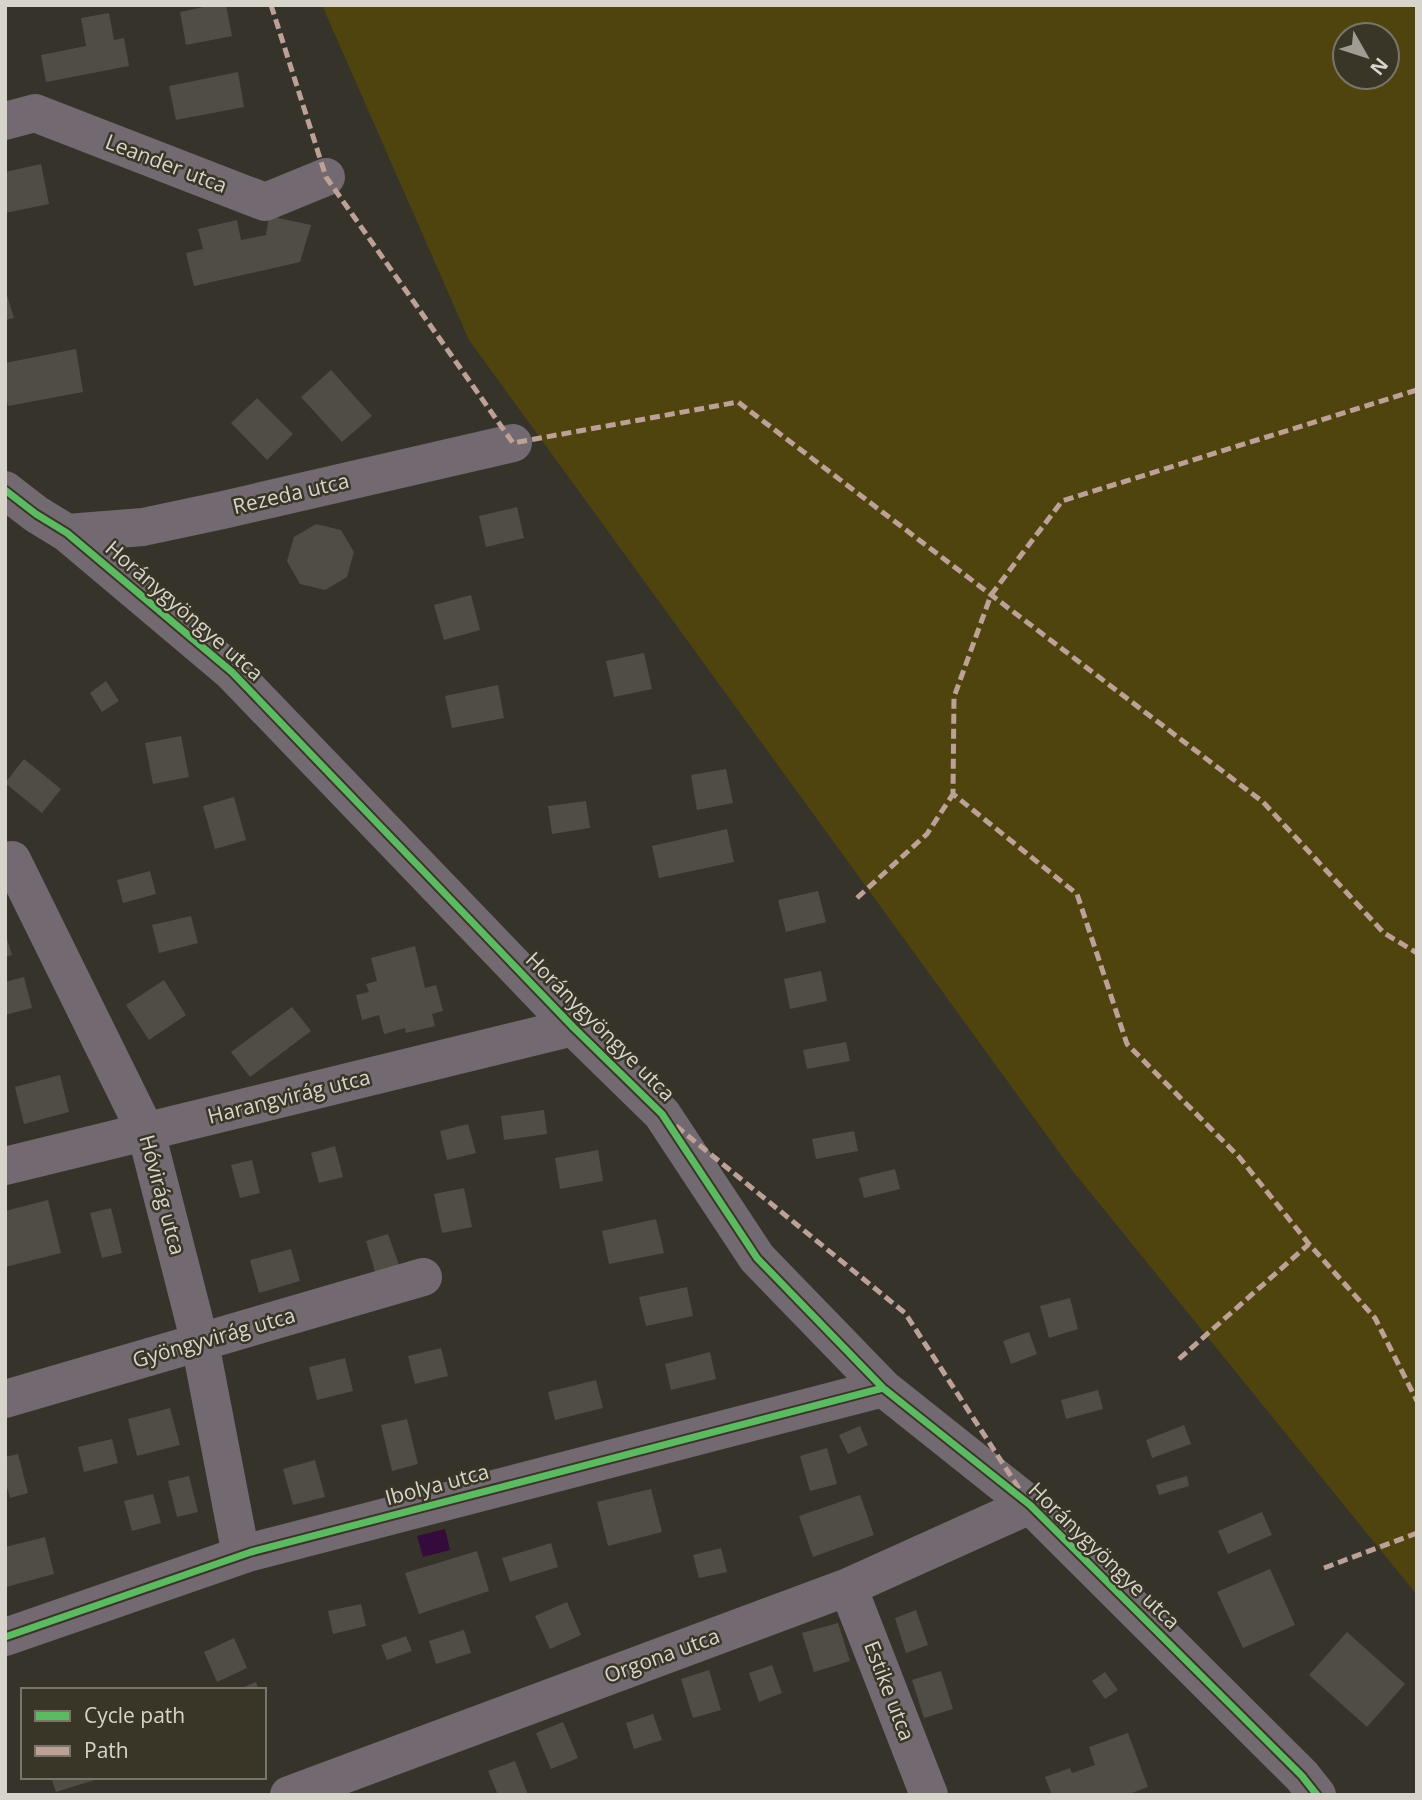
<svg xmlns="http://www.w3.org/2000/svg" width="1422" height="1800" font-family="'Open Sans',sans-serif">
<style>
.green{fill:#50440e;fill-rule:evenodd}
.water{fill:#340b3b}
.building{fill:#504d47}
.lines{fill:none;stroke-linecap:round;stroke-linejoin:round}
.street{stroke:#726971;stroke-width:38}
.quiet{stroke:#bda197;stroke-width:5;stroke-dasharray:10 5;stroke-linecap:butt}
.cycleway-casing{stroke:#3a3627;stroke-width:11}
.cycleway{stroke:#5cba63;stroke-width:7}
.labels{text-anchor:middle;stroke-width:5;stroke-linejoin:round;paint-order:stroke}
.street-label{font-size:21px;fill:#d7d5cb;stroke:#3a3627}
</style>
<rect width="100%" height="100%" fill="#36332b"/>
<!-- green -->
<path class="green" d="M322 5H1417V1595L1072 1170 469 340ZM1345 35H1387V77H1345Z"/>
<!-- water -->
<path class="water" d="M445 1529 450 1550 423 1557 417 1536Z"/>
<!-- building -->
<path class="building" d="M213 5H226L232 36 186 45 180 12Z
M109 13 114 40 124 38 129 66 46 82 41 55 86 46 81 18Z
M238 72 244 107 176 120 169 86Z
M41 164 49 204 5 213V172Z
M269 216 311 225 300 262 194 286 186 253 203 249 198 229 237 220 241 240 266 235Z
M5 289 14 318 5 320Z
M76 349 83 392 8 406 5 392V363Z
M331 370 372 416 342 442 301 397Z
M257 398 293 434 267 460 231 423Z
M517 507 524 538 486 547 479 516Z
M316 524 341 530 354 552 347 577 325 590 300 584 287 561 294 537Z
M471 595 480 630 444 640 434 605Z
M644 653 652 689 614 697 606 661Z
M106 681 119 701 102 712 90 693Z
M498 685 504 718 452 728 445 696Z
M181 736 189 777 153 784 145 743Z
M24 759 61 789 42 813 5 783Z
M726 769 733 803 697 810 691 775Z
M234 797 246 840 215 849 203 806Z
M586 801 590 828 552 834 548 806Z
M727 829 734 862 659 878 652 846Z
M150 871 156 894 123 903 117 880Z
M818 891 826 922 786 932 778 900Z
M191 916 198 943 159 953 152 925Z
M5 933 12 955 5 957Z
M415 946 425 988 436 985 443 1011 432 1014 435 1026 406 1033 405 1028 384 1034 379 1015 362 1020 356 995 369 992 366 984 377 981 371 958Z
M821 971 827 1001 790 1009 784 979Z
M24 977 32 1008 5 1015V982Z
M164 980 186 1015 149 1040 126 1005Z
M292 1007 311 1031 250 1077 231 1052Z
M846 1042 850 1061 807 1069 803 1050Z
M60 1075 69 1112 24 1124 15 1087Z
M544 1110 547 1134 504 1140 501 1116Z
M468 1124 476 1153 447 1160 440 1131Z
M854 1131 858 1151 816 1159 812 1139Z
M335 1146 343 1177 319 1183 311 1153Z
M598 1150 603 1181 560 1189 555 1158Z
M252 1160 260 1193 240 1198 231 1165Z
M895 1169 900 1189 864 1198 859 1178Z
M464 1188 472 1227 442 1233 434 1194Z
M48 1200 61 1253 5 1267V1211Z
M111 1208 122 1253 102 1258 90 1213Z
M656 1219 664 1253 609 1264 602 1231Z
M388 1234 401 1270 377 1278 366 1241Z
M291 1249 300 1281 259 1293 250 1260Z
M687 1287 693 1316 646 1326 639 1297Z
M1070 1298 1078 1329 1049 1338 1040 1306Z
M1029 1332 1037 1354 1011 1364 1003 1341Z
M441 1348 448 1376 415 1384 408 1356Z
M710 1352 716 1379 671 1390 665 1364Z
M345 1358 353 1391 317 1400 309 1367Z
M596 1380 603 1408 555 1420 548 1392Z
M1098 1390 1103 1409 1066 1419 1061 1400Z
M170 1408 180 1445 137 1456 128 1419Z
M407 1419 418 1464 392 1471 381 1425Z
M1184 1425 1191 1444 1152 1458 1146 1440Z
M860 1426 868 1445 848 1454 839 1435Z
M112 1439 118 1463 84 1472 78 1447Z
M827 1448 837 1484 810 1491 800 1456Z
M18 1454 28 1493 10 1498 5 1480V1457Z
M315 1460 325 1497 293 1505 283 1469Z
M189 1476 198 1512 177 1517 168 1481Z
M1187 1476 1189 1486 1159 1495 1156 1485Z
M651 1489 662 1532 608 1546 597 1502Z
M153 1494 161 1523 132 1531 124 1501Z
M860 1495 874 1535 813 1557 799 1516Z
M1262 1512 1272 1535 1228 1554 1218 1531Z
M45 1537 54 1574 6 1587 5 1547Z
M551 1543 558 1567 510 1582 502 1558Z
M721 1548 727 1572 699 1578 693 1555Z
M477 1551 489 1591 419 1614 405 1573Z
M1270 1569 1295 1625 1243 1648 1217 1592Z
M567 1602 581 1635 550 1649 535 1616Z
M361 1604 366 1626 333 1634 328 1611Z
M916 1610 928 1645 906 1653 895 1618Z
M838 1623 850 1661 814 1672 802 1633Z
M464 1630 471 1653 436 1664 429 1641Z
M1347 1632 1405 1684 1367 1727 1309 1675Z
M406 1636 412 1651 387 1660 381 1645Z
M234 1638 247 1668 217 1682 204 1652Z
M772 1665 782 1693 759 1702 749 1673Z
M709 1670 721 1710 693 1718 681 1679Z
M941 1671 953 1709 924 1718 912 1680Z
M1105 1672 1118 1690 1105 1699 1092 1681Z
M256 1682 259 1690H237Z
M653 1714 662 1740 634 1749 626 1723Z
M563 1722 578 1758 551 1769 536 1733Z
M1128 1733 1148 1787 1126 1795H1052L1045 1777 1070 1768 1072 1773 1095 1765 1089 1747Z
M515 1761 528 1795H498L488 1771Z
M51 1777H101V1778L56 1792Z"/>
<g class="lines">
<!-- street -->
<path class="street" d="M5 121 35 113 265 202 326 177
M5 490 36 514 67 533 232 672 573 1027 662 1114 757 1258 883 1388 1030 1505 1302 1776 1317 1795
M67 533 143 527 223 510 513 443
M5 861 12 860 146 1132 200 1343 241 1555
M5 1166 573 1027
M5 1399 423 1277
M848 1587 929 1795
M5 1637 251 1552 883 1388
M289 1795 848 1587 1030 1505"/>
<!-- quiet -->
<path class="quiet" d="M271 5 326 177 513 443 738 402 1263 802 1384 933 1417 953
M1417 390 1062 501 991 595 954 697 953 794 1077 894 1127 1044 1239 1157 1309 1244 1375 1318 1417 1401
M857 898 927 834 953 794
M676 1126 905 1313 1020 1490
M1179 1359 1309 1244
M1324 1568 1417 1533"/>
<!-- cycleway casing -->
<g class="cycleway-casing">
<path id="cycleway" d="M5 490 36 514 67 533 232 672 573 1027 662 1114 757 1258 883 1388 1030 1505 1302 1776 1317 1795
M5 1637 251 1552 883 1388"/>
</g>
<!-- cycleway -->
<use href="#cycleway" class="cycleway"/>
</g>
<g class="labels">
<!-- street labels -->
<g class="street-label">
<text transform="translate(166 164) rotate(21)" y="7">Leander utca</text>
<text transform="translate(291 494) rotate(-13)" y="7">Rezeda utca</text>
<text transform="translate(184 611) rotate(41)" y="7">Horánygyöngye utca</text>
<text transform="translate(600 1027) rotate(45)" y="7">Horánygyöngye utca</text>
<text transform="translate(289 1097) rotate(-14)" y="7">Harangvirág utca</text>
<text transform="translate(162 1195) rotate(75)" y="7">Hóvirág utca</text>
<text transform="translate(214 1338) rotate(-16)" y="7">Gyöngyvirág utca</text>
<text transform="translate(437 1485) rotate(-15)" y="7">Ibolya utca</text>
<text transform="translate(1104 1556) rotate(44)" y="7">Horánygyöngye utca</text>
<text transform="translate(662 1656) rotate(-20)" y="7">Orgona utca</text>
<text transform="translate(889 1691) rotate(69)" y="7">Estike utca</text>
</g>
</g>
<!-- border -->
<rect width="1422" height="1800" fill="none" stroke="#d7d5cb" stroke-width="14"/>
<!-- legend -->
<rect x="21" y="1688" width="245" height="91" fill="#3a3627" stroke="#797669" stroke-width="2"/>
<rect x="35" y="1711" width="35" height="10" fill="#5cba63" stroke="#797669" stroke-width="2"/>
<text x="84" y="1723" font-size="21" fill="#d7d5cb">Cycle path</text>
<rect x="35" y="1746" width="35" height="10" fill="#bda197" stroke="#797669" stroke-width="2"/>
<text x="84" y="1758" font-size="21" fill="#d7d5cb">Path</text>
<!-- north arrow -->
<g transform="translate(1366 56) rotate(129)"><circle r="33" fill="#3a3627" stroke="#797669" stroke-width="2"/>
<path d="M0-5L12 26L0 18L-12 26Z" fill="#9f9c93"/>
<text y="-10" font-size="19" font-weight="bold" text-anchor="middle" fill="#d7d5cb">N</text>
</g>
</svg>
